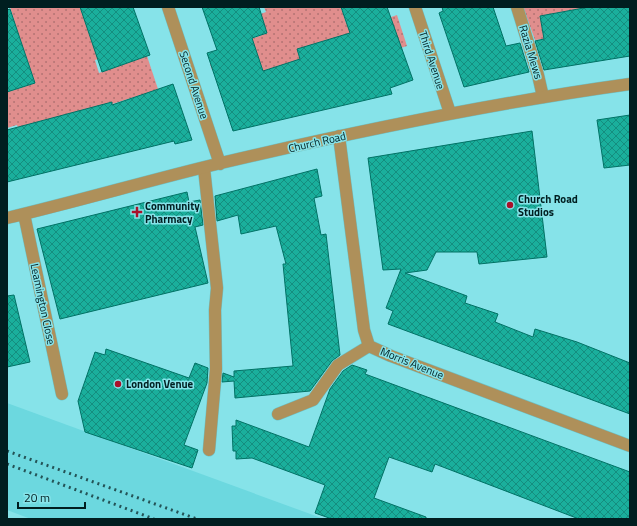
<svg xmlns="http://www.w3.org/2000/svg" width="637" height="526" font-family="'Titillium Web',sans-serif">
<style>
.built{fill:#6cd8df}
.garden{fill:url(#garden-dots)}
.building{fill:url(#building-cross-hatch);stroke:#007265}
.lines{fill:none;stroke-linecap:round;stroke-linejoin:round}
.lane-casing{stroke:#6ec0c5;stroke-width:13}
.street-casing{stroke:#6ec0c5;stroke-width:13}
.lane{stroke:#ae905a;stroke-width:12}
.street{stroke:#ae905a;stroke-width:12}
.rail{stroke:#245356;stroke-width:3;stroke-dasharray:2 4;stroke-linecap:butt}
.poi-dot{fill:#a8112a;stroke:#86e3e9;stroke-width:1.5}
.labels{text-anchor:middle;stroke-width:3;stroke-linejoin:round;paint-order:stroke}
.street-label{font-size:11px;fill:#001e20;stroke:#86e3e9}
.poi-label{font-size:11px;font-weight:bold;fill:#001e20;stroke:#86e3e9;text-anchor:start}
</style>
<defs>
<pattern id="garden-dots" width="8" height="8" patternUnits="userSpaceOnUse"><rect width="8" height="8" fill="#e08e8d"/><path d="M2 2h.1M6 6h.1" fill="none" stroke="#b37373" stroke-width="1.8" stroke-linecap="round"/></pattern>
<pattern id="building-cross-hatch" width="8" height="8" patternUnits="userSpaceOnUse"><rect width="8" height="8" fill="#1aaf9c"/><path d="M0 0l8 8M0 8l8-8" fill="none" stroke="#158e7f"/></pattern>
</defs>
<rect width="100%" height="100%" fill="#86e3e9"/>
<!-- built -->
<path class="built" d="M7 403 324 519H31L7 510Z"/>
<!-- garden -->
<path class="garden" d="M10 7H80L86 24 110 20 87 28 95 50 118 43 121 51 95 60 99 73 147 56 159 92 143 97 141 95 112 104 111 102 81 113 18 128 17 125 7 128V92L35 83 20 39 7 43V38L18 34Z
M264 7H341L346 23 359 19 361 27 397 15 407 46 379 55 307 49 298 52 300 59 272 96 262 68 248 72 227 65 212 70 210 64 241 54 251 39 267 33 263 21 243 20 266 12Z
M523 7H589L540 16 544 39 535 40Z"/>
<!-- building -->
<path class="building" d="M80 7H133L150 55 102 72Z
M202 7H259L267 33 252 38 263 71 300 59 297 49 350 33 341 7H387L413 80 390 88 392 94 233 131 207 53 217 50Z
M442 7H493L506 46 520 43 529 72 464 87 439 13 443 11Z
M589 7H630V56L544 70 535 41 544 39 540 16Z
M10 9 35 83 7 92V10Z
M173 84 192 140 175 144 174 141 7 182V130L112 102V105Z
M630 115V165L604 168 597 120Z
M532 131 547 257 479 264 477 252H436L427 270 405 273 467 296 465 303 498 314 495 322 533 337 535 329 577 342 630 363V414L388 324 393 311 386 308 401 269 383 270 368 158Z
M317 169 322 196 314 198 321 235 326 234 340 355 332 361 310 391 235 398 234 381 222 382 223 373 234 377V371L293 366 283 264H286L276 226 241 234 238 215 217 221 215 196Z
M187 192 189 202 200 200 203 225 195 227 208 283 60 319 37 229Z
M14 295 30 362 7 367V296Z
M106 349 189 378 195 363 208 368 207 383 184 445 198 450 192 468 85 432 78 401 95 352 105 355Z
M352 365 367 370 365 374 630 472V519H579L435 464 432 472 389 457 374 498 426 517V519H332L315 513 325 485 252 458 236 459V451H233L232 426H236V420L309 447 330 389 343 371Z"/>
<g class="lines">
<!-- lane casing -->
<g class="lane-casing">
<path id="lane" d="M517 7 538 75 543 97
M204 168 217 288 215 310 216 369 209 450
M278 414 313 400 338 365 369 346"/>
</g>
<!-- street casing -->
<g class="street-casing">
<path id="street" d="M168 7 220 164
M415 7 450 113
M339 136 364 330 369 346 391 356 630 446
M24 214 62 394
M7 218C79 201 150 180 221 163 357 131 492 103 630 84"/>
</g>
<!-- lane -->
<use href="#lane" class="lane"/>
<!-- street -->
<use href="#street" class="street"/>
<!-- rail -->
<path class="rail" d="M7 451 197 519
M7 464 154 519"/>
</g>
<!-- markers -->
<g class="poi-dot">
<circle cx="510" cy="205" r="4"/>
<path d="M135 206h4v4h4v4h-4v4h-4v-4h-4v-4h4z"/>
<circle cx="118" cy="384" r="4"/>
</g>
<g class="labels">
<!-- street labels -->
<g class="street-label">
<text transform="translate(531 52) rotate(73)" y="4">Razia Mews</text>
<text transform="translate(432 60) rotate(72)" y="4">Third Avenue</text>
<text transform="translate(194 85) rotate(72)" y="4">Second Avenue</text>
<text transform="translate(317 142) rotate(-13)" y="4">Church Road</text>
<text transform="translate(43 304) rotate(78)" y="4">Leamington Close</text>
<text transform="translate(412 363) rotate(22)" y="4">Morris Avenue</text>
</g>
<!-- poi labels -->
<g class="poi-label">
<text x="518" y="203">Church Road<tspan x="518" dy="13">Studios</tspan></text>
<text x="145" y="210">Community<tspan x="145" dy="13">Pharmacy</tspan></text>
<text x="126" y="388">London Venue</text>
</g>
</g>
<!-- border -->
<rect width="637" height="526" fill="none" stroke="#001e20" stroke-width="16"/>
<!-- scale -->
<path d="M18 502v6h67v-6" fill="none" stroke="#001e20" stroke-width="2"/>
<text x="24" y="502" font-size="12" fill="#001e20" stroke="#86e3e9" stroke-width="3" paint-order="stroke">20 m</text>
</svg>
